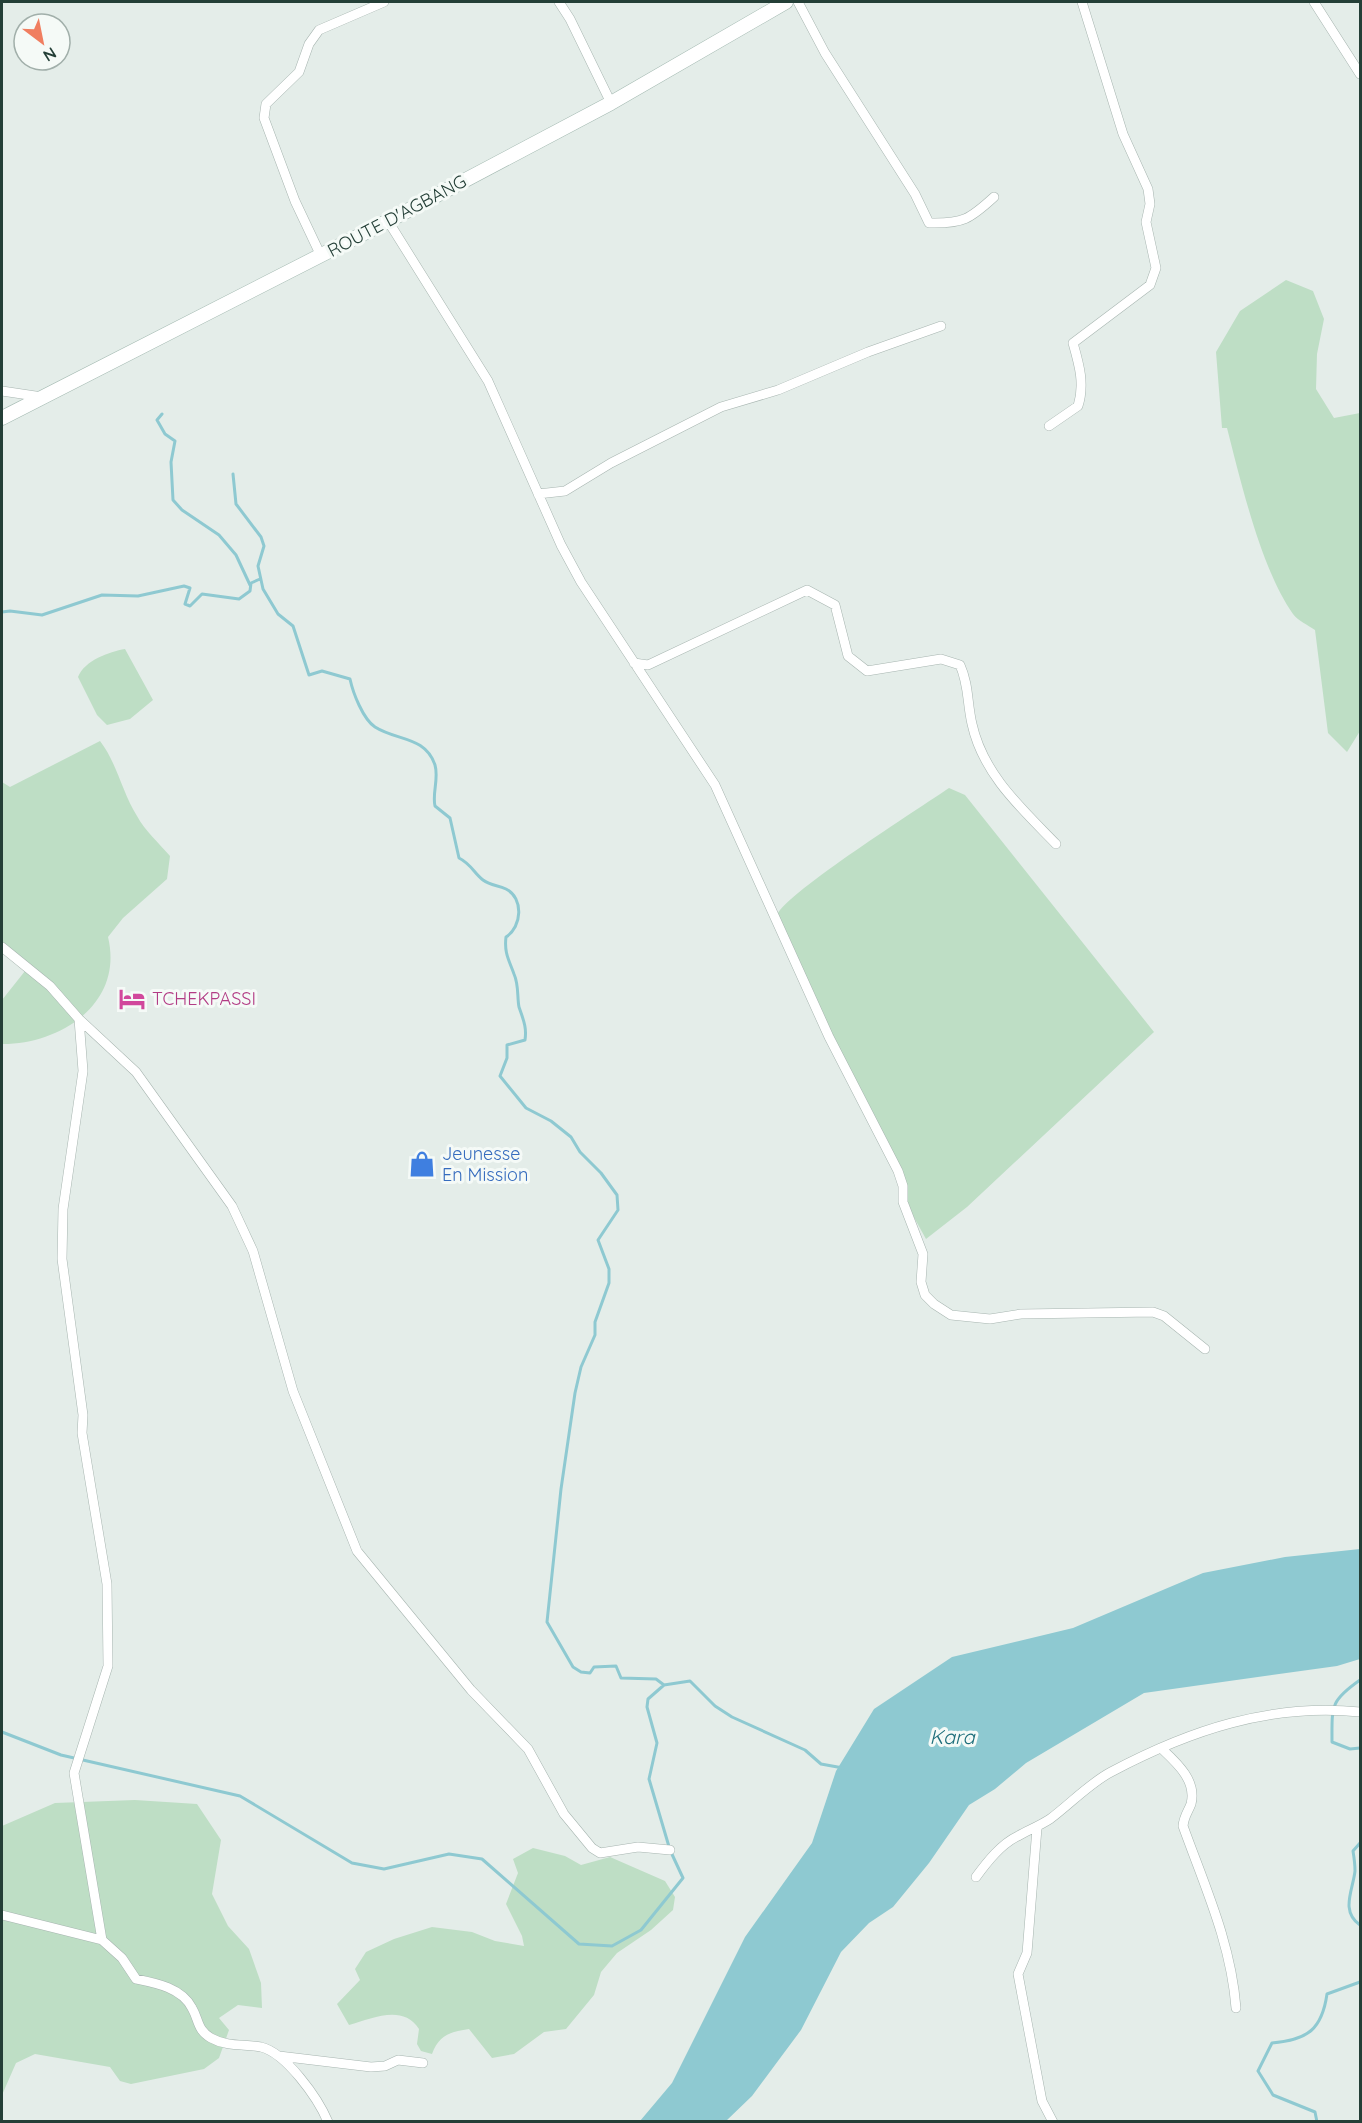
<svg xmlns="http://www.w3.org/2000/svg" width="1362" height="2123" font-family="Quicksand,sans-serif">
<style>
.green{fill:#bedec5}
.water{fill:#8ec9d1}
.lines{fill:none;stroke-linecap:round;stroke-linejoin:round}
.stream{stroke:#8ec9d1;stroke-width:3}
.minor-casing{stroke:#a7b5b0;stroke-width:10}
.secondary-casing{stroke:#a3b9b1;stroke-width:15}
.minor{stroke:#fff;stroke-width:9}
.secondary{stroke:#fff;stroke-width:14}
.labels{text-anchor:middle;stroke-width:6;stroke-linejoin:round;paint-order:stroke}
.street-label{font-size:18px;fill:#243f37;stroke:#f5faf7}
.hotel-label{font-size:18px;fill:#b23c85;stroke:#f5faf7;text-anchor:start}
.shop-label{font-size:18px;fill:#366cbe;stroke:#f5faf7;text-anchor:start}
.water-label{font-size:20px;font-style:italic;fill:#1e6e7b;stroke:#f5faf7}
</style>
<rect width="100%" height="100%" fill="#e4ede9"/>
<!-- green -->
<path class="green" d="M1286 280 1313 291 1324 319 1317 354 1316 389 1334 418 1360 413V731L1347 752 1328 733 1315 630C1308 625 1298 621 1293 614 1261 569 1241 482 1227 428H1222L1216 352 1240 311Z
M125 649 153 700 130 719 107 725 97 715 78 677C85 660 109 652 125 649Z
M100 741C117 763 122 792 137 816 145 831 159 843 170 856L167 879 123 918 108 937C124 1003 61 1044 3 1044L2 1000 29 966 2 944V782L10 787Z
M949 788 965 795 1154 1032 967 1207 926 1239 906 1203 905 1185 818 1007 777 915C787 892 920 808 949 788Z
M135 1800 197 1804 221 1840 212 1894 228 1926 249 1949 261 1983 262 2008 238 2005 219 2018 229 2030 219 2058 204 2069 131 2084 120 2081 110 2067 35 2054 16 2063 2 2095V1826L55 1803Z
M533 1848 565 1856 581 1865 610 1857 665 1881 675 1897 673 1910 651 1930 617 1953 601 1972 594 1995 566 2029 544 2032 514 2054 492 2058 469 2029C450 2032 439 2035 432 2054L421 2051 417 2044 419 2029C403 2004 373 2018 349 2025L337 2004 360 1980 355 1969 366 1952 394 1939 432 1927 472 1932 495 1941 524 1946 522 1936 506 1904 518 1873 513 1859Z"/>
<!-- water -->
<path class="water" d="M1360 1549V1659L1337 1666 1144 1693 1026 1763 995 1789 969 1805 929 1863 893 1907 869 1923 841 1952 801 2030 752 2096 726 2121H640L672 2083 745 1937 812 1843 836 1771 874 1709 952 1657 1073 1628 1203 1573 1285 1557Z"/>
<g class="lines">
<!-- stream -->
<path class="stream" d="M162 414 157 420 165 434 175 441 171 462 173 500 182 510 219 535 236 555 250 585
M233 474 236 504 261 537 264 546 258 566 263 589 278 614 293 626 309 675 322 671 350 679C353 693 363 719 375 727 397 741 425 736 435 765 439 779 432 793 435 806L450 818 459 858C471 864 474 873 483 880 491 886 498 885 506 889 524 898 522 927 506 937 504 953 509 960 514 974 519 985 517 997 519 1007 523 1019 527 1027 525 1040L507 1045V1058L500 1076 526 1108 551 1121 571 1137 580 1152 601 1173 617 1195 618 1210 598 1240 609 1269V1283L595 1322V1335L581 1367 575 1393 561 1489 547 1622 573 1667 581 1672 590 1673 594 1667 616 1666 621 1678 656 1679 664 1685
M2 612 10 611 42 615 102 595 138 596 184 586 190 588 185 604 190 606 202 594 239 599 250 591 251 583 260 579
M1360 1680C1330 1701 1332 1706 1332 1742L1350 1749 1360 1748
M2 1732 61 1755 240 1796 352 1863 384 1869 449 1854 482 1859 579 1944 612 1946 641 1930 683 1878 670 1850 649 1779 657 1743 647 1707 648 1699 664 1685 690 1681 715 1706 732 1717 805 1750 821 1764 843 1768
M1360 1843 1353 1851C1354 1857 1355 1864 1355 1871 1353 1890 1340 1911 1360 1925
M1317 2122 1315 2112 1273 2095 1258 2071 1272 2043C1308 2040 1322 2029 1327 1994L1360 1982"/>
<!-- minor casing -->
<g class="minor-casing">
<path id="minor" d="M559 2 570 19 611 103
M798 2 825 53 915 194 929 223C963 224 970 219 994 197
M1314 2 1360 74
M388 221 488 381 561 545 581 582 715 785 829 1037 898 1171 903 1186V1202L923 1254 921 1282 925 1295 934 1304 951 1315 990 1319 1021 1314 1153 1312 1164 1316 1205 1349
M321 256 295 201 264 118 266 104 299 72 309 44 319 30 384 2
M2 391 42 397
M1049 426 1078 406C1085 384 1079 364 1073 343L1150 285 1156 268 1146 222 1150 204 1148 189 1123 134 1082 2
M538 494 565 491 611 463 721 407 778 390 868 352 941 326
M634 663 648 665 807 590 835 605 848 656 867 671 941 659 960 665C969 685 967 703 972 724 983 774 1021 808 1056 844
M2 947 50 986 79 1019 83 1071 63 1209 62 1259 83 1415 82 1433 107 1584 108 1666 74 1773 102 1940
M79 1019 136 1072 232 1206 253 1251 293 1391 357 1551 471 1690 528 1749 564 1814 592 1848 600 1853 638 1847 670 1850
M1162 1749C1177 1763 1197 1781 1191 1804 1188 1812 1184 1816 1183 1826 1205 1887 1231 1943 1236 2008
M1037 1828 1027 1953 1018 1974 1042 2101 1053 2122
M976 1877C987 1862 1001 1844 1018 1836 1029 1830 1039 1826 1050 1819 1070 1804 1090 1783 1111 1772 1190 1730 1271 1703 1360 1712
M2 1915 102 1940 122 1958 136 1979C156 1983 182 1988 192 2008 199 2020 197 2030 211 2038 227 2047 244 2044 261 2047 286 2053 318 2098 328 2122
M279 2056 371 2067 385 2066 398 2060 423 2063"/>
</g>
<!-- secondary casing -->
<g class="secondary-casing">
<path id="secondary" d="M2 418 388 221 611 103 786 2"/>
</g>
<!-- minor -->
<use href="#minor" class="minor"/>
<!-- secondary -->
<use href="#secondary" class="secondary"/>
</g>
<!-- icons -->
<defs>
<g id="hotel-bare" transform="scale(2.07)"><path d="M-6-4.5h1.5V1H6V5H4.5V3h-9V5H-6ZM-4 0a1.8 1.8 0 1 1 3.6 0ZM.5 0V-2.5h3Q6-2.5 6 0Z" fill="#d1479c" stroke="#f5faf7" stroke-width="2.5" paint-order="stroke"/></g>
<g id="shop-bare" transform="scale(2.07)"><path d="M-5-2.5h2.3a2.7 3.5 0 0 1 5.4 0H5L5.5 6h-11ZM-1.5-2.5h3a1.5 2.3 0 0 0-3 0Z" fill="#3f7fe0" stroke="#f5faf7" stroke-width="2.5" paint-order="stroke"/></g>
</defs>
<g fill-rule="evenodd">
<use href="#hotel-bare" x="132" y="999"/>
<use href="#shop-bare" x="422" y="1164"/>
</g>
<g class="labels">
<!-- street labels -->
<g class="street-label">
<text transform="translate(397 216) rotate(-28)" y="6">ROUTE D'AGBANG</text>
</g>
<!-- hotel labels -->
<g class="hotel-label">
<text x="152" y="1005">TCHEKPASSI</text>
</g>
<!-- shop labels -->
<g class="shop-label">
<text x="442" y="1160">Jeunesse<tspan x="442" dy="21">En Mission</tspan></text>
</g>
<!-- water labels -->
<g class="water-label">
<text x="952" y="1744">Kara</text>
</g>
</g>
<!-- border -->
<rect width="1362" height="2123" fill="none" stroke="#243f37" stroke-width="6"/>
<!-- north arrow -->
<g transform="translate(42 42) rotate(148)"><circle r="28" fill="#f5faf7" stroke="#a1afaa" stroke-width="1.5"/>
<path d="M0-4.5L10 22L0 15L-10 22Z" fill="#f07e60"/>
<text y="-9" font-size="16" font-weight="bold" text-anchor="middle" fill="#243f37">N</text>
</g>
</svg>
